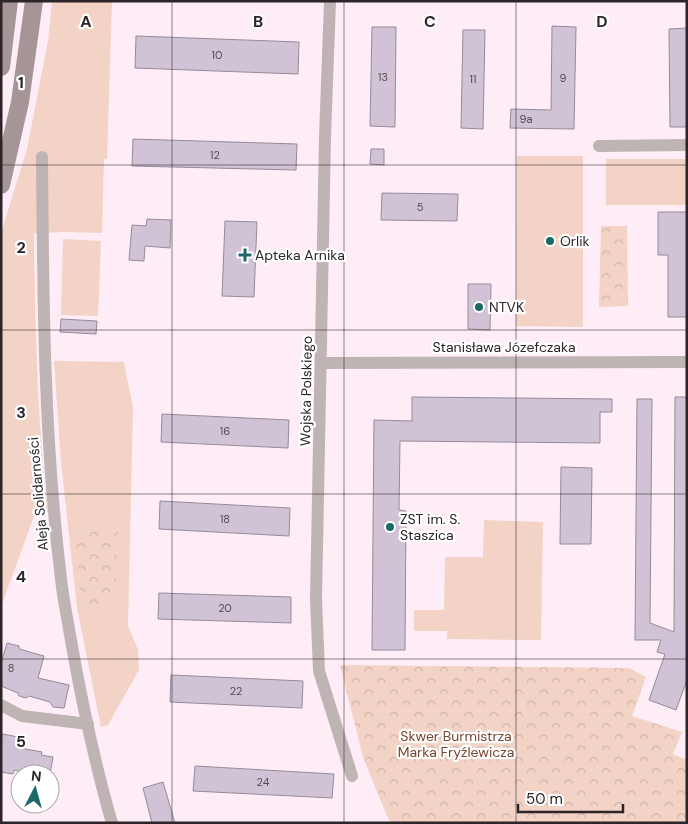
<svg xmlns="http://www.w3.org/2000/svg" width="688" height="824" font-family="'DM Sans',sans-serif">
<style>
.grass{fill:#f2d3c6}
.park{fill:url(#park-crowns)}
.building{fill:#d0c3d5;stroke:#958a9b}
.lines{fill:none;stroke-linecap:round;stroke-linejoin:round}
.street{stroke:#bfb4b4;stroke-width:12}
.secondary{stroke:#a59596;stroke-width:18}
.grid{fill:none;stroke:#2c2429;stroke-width:1;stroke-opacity:0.55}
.poi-dot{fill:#1c696a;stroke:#fff;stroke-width:2}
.labels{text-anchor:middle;stroke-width:4.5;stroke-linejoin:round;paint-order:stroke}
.number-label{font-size:11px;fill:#554c54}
.poi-label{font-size:14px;fill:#2c2429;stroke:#fff;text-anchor:start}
.street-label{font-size:14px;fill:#2c2429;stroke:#fff}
.park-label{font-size:14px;fill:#77442d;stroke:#fff}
.grid-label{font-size:16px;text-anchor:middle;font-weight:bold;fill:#2c2429;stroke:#fff;stroke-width:4.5;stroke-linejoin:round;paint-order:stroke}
</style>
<defs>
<pattern id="park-crowns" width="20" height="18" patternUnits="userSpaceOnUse" patternTransform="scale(1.25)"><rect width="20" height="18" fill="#f2d3c6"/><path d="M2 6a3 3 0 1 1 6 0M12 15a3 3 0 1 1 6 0" fill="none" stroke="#d0b5aa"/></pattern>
</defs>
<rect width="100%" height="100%" fill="#feedf6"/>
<!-- grass -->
<path class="grass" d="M52 1H112L107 159H104L102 233 67 232 34 233C35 326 37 420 48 512L34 516 1 607V233L27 149 48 41Z
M517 156H583V327L516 326Z
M606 159H687V205H606Z
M63 239 101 241 98 316 61 315Z
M54 361 124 362 133 408 128 626 138 649 139 670 108 725 101 727 77 608 61 462Z
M484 520 543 522 541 640 447 639V631H414V610H444L445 557H483Z"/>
<!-- park -->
<path class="park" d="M601 226H627L628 306 599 307Z
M118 531 115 603 82 605 74 532Z
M340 665 629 668 646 677 632 716 682 732 673 754 687 760V823H390L363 757Z"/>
<!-- building -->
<path class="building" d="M552 26 576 27 574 129 510 128 511 109 551 110Z
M372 27H396L395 127 370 126Z
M687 28V127H670L669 29Z
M463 30H485L483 129 461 128Z
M136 36 299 42 298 74 135 68Z
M133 139 297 144 296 170 132 166Z
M371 149H384V165L370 164Z
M382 193 458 194 457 221 381 220Z
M658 212H687V317H668V255H658Z
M147 219 171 220 170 248 145 246 144 261 129 260 132 225 146 226Z
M225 221 257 222 254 297 222 296Z
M468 284H491L490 330 468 329Z
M61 319 97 321 96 334 60 332Z
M412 397 612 399V412H600V443L400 441 399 510 406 511 405 650H372L374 420 412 421Z
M675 397H687V680L676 710 649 700 665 654 657 652 661 640H635L637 399H652L650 623 674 632Z
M162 414 289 420 288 448 161 442Z
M561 467 592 468 591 544H560Z
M160 501 290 508 289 536 159 529Z
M159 593 291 597V623L158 619Z
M7 643 19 646V649L44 656 38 678 69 685 64 708 53 707 50 702 29 696 26 698 19 696 18 693 1 686V663Z
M171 675 303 681 302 708 170 702Z
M3 734 23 738 20 748 42 752 41 755 53 757 50 774H32L14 770 13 774 1 772V740Z
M195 766 334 774 332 798 193 791Z
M163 782 175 823H152L143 788Z"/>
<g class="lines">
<!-- street -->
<path class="street" d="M330 1 325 137 316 599 319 671 352 776
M599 146 687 145
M42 157C43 298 44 439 61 579 63 598 67 616 70 635 81 698 94 761 112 823
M322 363 687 362
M1 705 22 716 88 724"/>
<!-- secondary -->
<path class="secondary" d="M1 67 9 1
M1 185 20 102 34 1"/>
</g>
<!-- grid -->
<path class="grid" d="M172 1V823M344 1V823M516 1V823M1 165H687M1 330H687M1 494H687M1 659H687"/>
<!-- markers -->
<g class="poi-dot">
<circle cx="550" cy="241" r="5"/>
<path d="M242.5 247.5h5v5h5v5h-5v5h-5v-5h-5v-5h5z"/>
<circle cx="479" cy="307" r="5"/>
<circle cx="390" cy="527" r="5"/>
</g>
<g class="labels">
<!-- number labels -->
<g class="number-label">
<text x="217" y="59">10</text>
<text x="383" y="81">13</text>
<text x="563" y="82">9</text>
<text x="473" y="83">11</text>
<text x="526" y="123">9a</text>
<text x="215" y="159">12</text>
<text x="420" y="211">5</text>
<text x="225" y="435">16</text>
<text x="225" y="523">18</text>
<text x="225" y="612">20</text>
<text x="11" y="672">8</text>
<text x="236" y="695">22</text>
<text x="263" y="786">24</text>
</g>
<!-- poi labels -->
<g class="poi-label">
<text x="560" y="246">Orlik</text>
<text x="255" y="260">Apteka Arnika</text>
<text x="489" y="312">NTVK</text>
<text x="400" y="524">ZST im. S.<tspan x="400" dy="16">Staszica</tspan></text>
</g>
<!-- street labels -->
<g class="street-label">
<text x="504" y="352">Stanisława Józefczaka</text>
<text transform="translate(306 391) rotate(-89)" y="5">Wojska Polskiego</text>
<text transform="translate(38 494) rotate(-95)" y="5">Aleja Solidarności</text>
</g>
<!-- park labels -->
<g class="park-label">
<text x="456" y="741">Skwer Burmistrza<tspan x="456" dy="16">Marka Fryźlewicza</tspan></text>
</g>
</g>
<g class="grid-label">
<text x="86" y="27">A</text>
<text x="258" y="27">B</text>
<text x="430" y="27">C</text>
<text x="602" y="27">D</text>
<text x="21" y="88">1</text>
<text x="21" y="253">2</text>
<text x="21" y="418">3</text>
<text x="21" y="582">4</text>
<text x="21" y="747">5</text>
</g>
<!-- border -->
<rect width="688" height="824" fill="none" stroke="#2c2429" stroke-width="5"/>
<!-- north arrow -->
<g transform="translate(35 789) rotate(6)"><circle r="24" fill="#ffffff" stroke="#aba7a9"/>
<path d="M0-4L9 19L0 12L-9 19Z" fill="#1c696a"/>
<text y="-8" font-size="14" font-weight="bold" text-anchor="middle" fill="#2c2429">N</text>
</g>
<!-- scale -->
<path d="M518 804v8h105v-8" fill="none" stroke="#2c2429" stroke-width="2.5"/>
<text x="526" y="804" font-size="15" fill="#2c2429" stroke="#ffffff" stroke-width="4" paint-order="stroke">50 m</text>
</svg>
